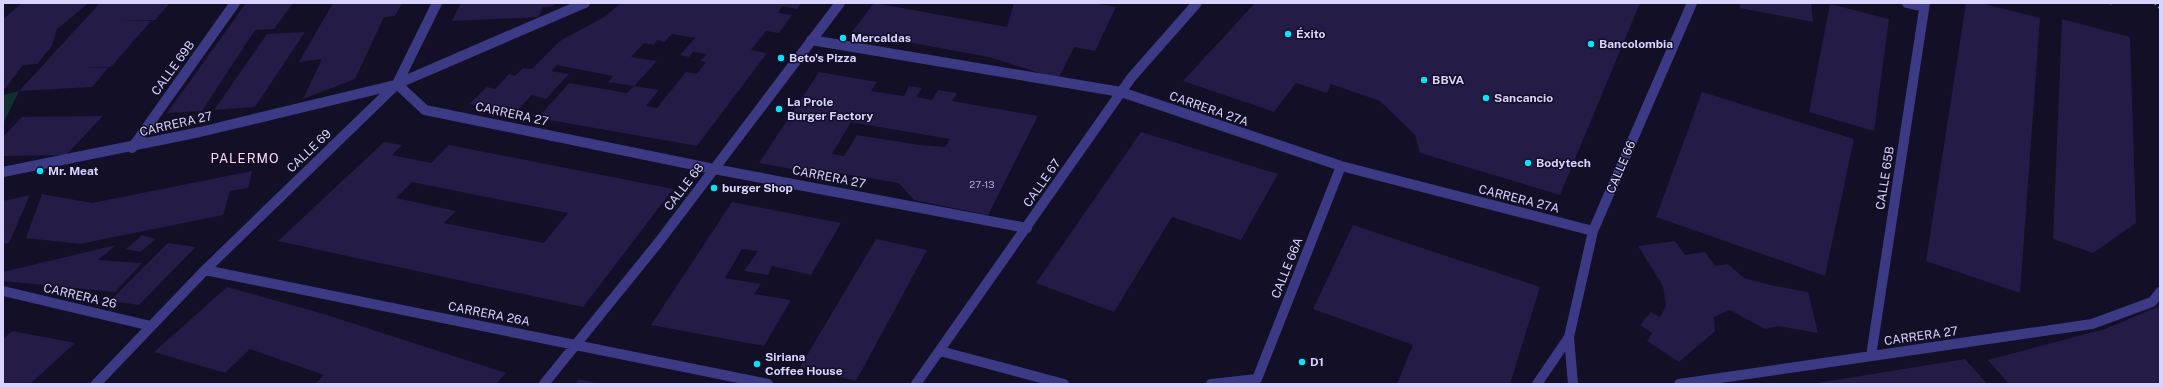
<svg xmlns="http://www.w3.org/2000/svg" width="2163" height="387" font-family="'Public Sans',sans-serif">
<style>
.green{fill:#12302f}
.building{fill:#241b47;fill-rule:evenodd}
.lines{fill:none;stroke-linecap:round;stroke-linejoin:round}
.path{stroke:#2fb8b0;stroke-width:2.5;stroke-dasharray:2 3;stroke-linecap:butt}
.minor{stroke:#3d3a85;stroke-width:10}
.poi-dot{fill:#00e5ff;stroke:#130f26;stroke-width:1.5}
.labels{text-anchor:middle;stroke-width:3;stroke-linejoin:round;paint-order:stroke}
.number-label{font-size:10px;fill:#aca6d1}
.poi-label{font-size:12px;font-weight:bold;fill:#d9d4ff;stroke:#130f26;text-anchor:start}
.street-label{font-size:12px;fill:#d9d4ff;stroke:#130f26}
.neighbourhood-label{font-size:13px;letter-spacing:1px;fill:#ffd6f0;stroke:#130f26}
</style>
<rect width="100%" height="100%" fill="#130f26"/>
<!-- green -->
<path class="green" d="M19 91 3 124V95Z"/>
<!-- building -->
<path class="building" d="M22 3H89L57 29 52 46 37 64 23 65 3 91V19Z
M100 3H170L155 20 121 21H151L111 67 87 68H108L92 87 19 91Z
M246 3H293L274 29 255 30 202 111 167 113Z
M333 3H402L395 16 384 17 355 79 303 99 322 59 299 62Z
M461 3H555L554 6 543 7 538 17 452 21Z
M621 3H801L797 9 782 6 778 13 792 15 779 33 766 31 751 50 767 53 697 146 538 118 569 83 627 93 634 86 659 90 646 106 657 108 686 72 697 74 706 62 700 61 707 54 693 52 689 57 680 55 695 38 672 34 664 42 657 40 654 45 644 43 631 57 657 61 634 86 608 82 613 76 557 65 551 71 569 74 546 99 532 95 515 113 469 104 487 87 495 89 509 74 515 76 523 68 532 69 560 41 604 17Z
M874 3 1007 27 1014 3H1093L1116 7 1095 51 1074 47 1058 79 989 57 852 32Z
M1255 3H1640L1560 195 1420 153 1415 135 1380 101 1331 84 1327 93 1296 83 1274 112 1183 81Z
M1740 3H1811L1813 22 1740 8Z
M1966 3H1981L2040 18 2020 293 1926 261Z
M1830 4 1889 19 1874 131 1809 112Z
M2062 19 2130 37 2136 223 2093 253 2053 239Z
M305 32 255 107 214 110 267 34Z
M819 72 877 82 871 91 904 96 909 86 922 88 916 97 932 100 938 90 957 93 952 101 1038 116 988 215 914 200 899 183 821 170 819 174 759 163ZM851 122 885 128 950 139 945 147 919 145 857 135 844 156 832 154Z
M1702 92 1854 139 1825 276 1656 217Z
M103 116 66 155 3 156V137L22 117Z
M1141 132 1278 174 1241 240 1172 217 1114 312 1036 283Z
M384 142 402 145 392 155 431 163 449 145 673 189 583 307 278 241ZM412 182 501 200 568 213 544 243 444 223 456 211 396 198Z
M252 171 248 188 230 191 223 215 80 244 26 238 42 194 92 203Z
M30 195 9 243 3 244V201Z
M732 202 841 223 811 275 772 266 768 275 744 271 758 251 742 249 725 278 761 284 754 294 791 300 764 346 651 325Z
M1353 225 1540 287 1510 384H1397L1413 345 1313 309Z
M142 235 156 239 140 252 126 249Z
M876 239 927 250 856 381 800 367Z
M1675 241 1685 255 1705 252 1715 266 1728 264 1744 278 1770 285 1808 292 1818 333 1778 326 1765 329 1730 310 1714 317 1715 331 1679 362 1647 341 1652 333 1640 325 1651 312 1660 317 1666 306 1663 286 1638 246Z
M168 243 196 247 139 305 110 301Z
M116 245 98 260 142 263 115 292 3 281V272Z
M227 287 324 314 506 373 496 384H315L324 375 250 349 225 373 154 352Z
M2160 306V384H2009L1988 360 2105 329Z
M12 331 44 337 75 343 30 384H3V339Z
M1965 359 1987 384H1817V383Z
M579 379 595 383V384H575Z"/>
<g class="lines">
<!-- path -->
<path class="path" d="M2110 3H2112
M2155 3 2160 8"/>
<!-- minor -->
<path class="minor" d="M1907 3 1924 7
M811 40 1121 92 1341 166 1593 231
M397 84 425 110 714 169 1027 228
M397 84 437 3
M132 148 235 3
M3 172 200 132 395 85
M205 270 768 384
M3 291 151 326
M940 351 1064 384
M1871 356 1925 3
M96 384 205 270 397 84 585 3
M544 384 658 243 840 3
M916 384 1131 78 1197 3
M1211 384 1257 379 1341 166
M1537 384 1569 337
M1573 384 1569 337 1593 231 1692 3
M1679 384 2092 324 2152 302 2160 292"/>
</g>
<!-- markers -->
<g class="poi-dot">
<circle cx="1288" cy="34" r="4"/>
<circle cx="843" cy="38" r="4"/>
<circle cx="1591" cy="44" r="4"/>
<circle cx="781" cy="58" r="4"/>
<circle cx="1424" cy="80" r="4"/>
<circle cx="1486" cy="98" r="4"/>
<circle cx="779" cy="109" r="4"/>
<circle cx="1528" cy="163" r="4"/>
<circle cx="40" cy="171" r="4"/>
<circle cx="714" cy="188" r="4"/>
<circle cx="1302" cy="362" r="4"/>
<circle cx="757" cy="364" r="4"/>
</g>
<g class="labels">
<!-- number labels -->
<g class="number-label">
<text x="982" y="188">27-13</text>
</g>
<!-- poi labels -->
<g class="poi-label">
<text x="1296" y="38">Éxito</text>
<text x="851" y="42">Mercaldas</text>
<text x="1599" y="48">Bancolombia</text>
<text x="789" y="62">Beto's Pizza</text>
<text x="1432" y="84">BBVA</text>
<text x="1494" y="102">Sancancio</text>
<text x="787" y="106">La Prole<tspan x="787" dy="14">Burger Factory</tspan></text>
<text x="1536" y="167">Bodytech</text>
<text x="48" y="175">Mr. Meat</text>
<text x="722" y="192">burger Shop</text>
<text x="765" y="361">Siriana<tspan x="765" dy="14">Coffee House</tspan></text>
<text x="1310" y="366">D1</text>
</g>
<!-- street labels -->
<g class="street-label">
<text transform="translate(173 68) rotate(-54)" y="4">CALLE 69B</text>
<text transform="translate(1209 109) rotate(19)" y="4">CARRERA 27A</text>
<text transform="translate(512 114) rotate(12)" y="4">CARRERA 27</text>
<text transform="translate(176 124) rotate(-13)" y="4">CARRERA 27</text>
<text transform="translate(309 151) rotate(-44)" y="4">CALLE 69</text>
<text transform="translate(1621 167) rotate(-67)" y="4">CALLE 66</text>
<text transform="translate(829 177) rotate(11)" y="4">CARRERA 27</text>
<text transform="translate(1885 178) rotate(-81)" y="4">CALLE 65B</text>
<text transform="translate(1042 183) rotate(-55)" y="4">CALLE 67</text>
<text transform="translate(684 187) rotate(-52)" y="4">CALLE 68</text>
<text transform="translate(1519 199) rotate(14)" y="4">CARRERA 27A</text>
<text transform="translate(1287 268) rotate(-68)" y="4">CALLE 66A</text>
<text transform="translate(80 296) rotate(13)" y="4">CARRERA 26</text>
<text transform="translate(489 314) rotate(11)" y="4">CARRERA 26A</text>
<text transform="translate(1921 336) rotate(-8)" y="4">CARRERA 27</text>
</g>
<!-- neighbourhood labels -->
<g class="neighbourhood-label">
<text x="245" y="163">PALERMO</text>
</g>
</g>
<!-- border -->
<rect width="2163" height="387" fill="none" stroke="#d9d4ff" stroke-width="8"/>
</svg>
